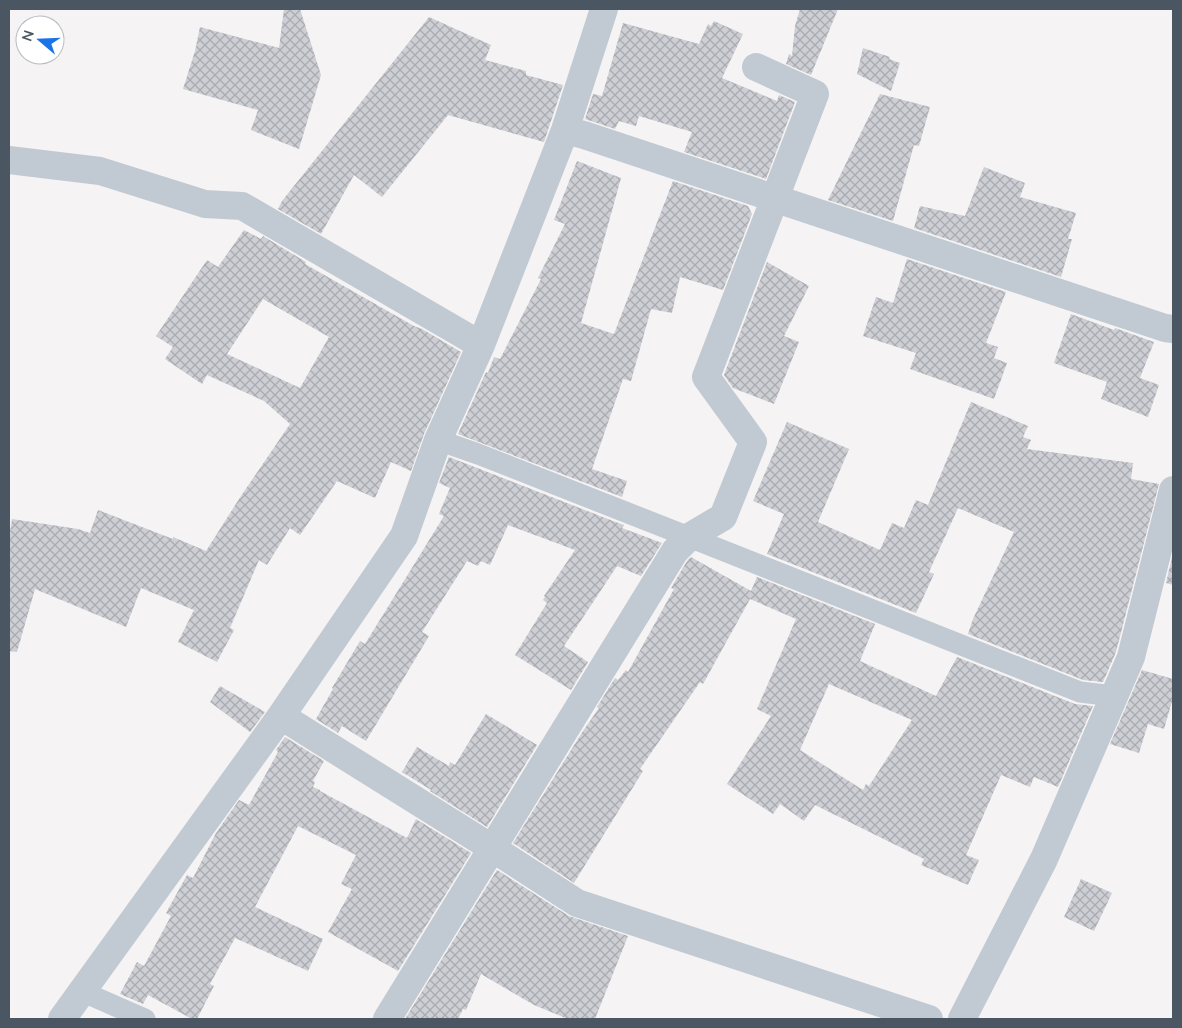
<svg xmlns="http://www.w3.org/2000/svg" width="1182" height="1028" font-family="'Nunito Sans',sans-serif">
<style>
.building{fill:url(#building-cross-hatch);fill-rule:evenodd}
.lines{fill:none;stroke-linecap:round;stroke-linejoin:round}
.service{stroke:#c1cad2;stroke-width:21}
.minor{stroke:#c1cad2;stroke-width:28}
</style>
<defs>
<pattern id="building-cross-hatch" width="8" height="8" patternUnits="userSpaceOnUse" patternTransform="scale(1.25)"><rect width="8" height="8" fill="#cdcfd5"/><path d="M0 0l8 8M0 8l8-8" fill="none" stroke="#a8abb0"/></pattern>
</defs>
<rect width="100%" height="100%" fill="#f5f3f3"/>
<!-- building -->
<path class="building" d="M284 9H300L321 75 299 149 251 130 258 110 183 89 195 51 200 27 279 48Z
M800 9H838L811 75 786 64 789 54 792 56 795 26Z
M429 17 491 45 485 60 526 71V75L563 85 544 142 448 115 382 197 354 175 321 234 278 209 282 201Z
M714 21 743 34 722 78 777 101 779 95 795 102 766 179 684 152 692 132 639 116 636 126 619 121 615 129 585 119 593 94 602 96 623 23 699 44 708 24 711 26Z
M863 48 890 57 889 59 900 63 891 91 857 74Z
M880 94 930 107 919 146 914 145 893 221 828 200Z
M577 161 621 178 581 323 614 334 673 181 748 206 752 214 723 290 680 277 672 313 651 309 631 381 623 379 592 469 627 481 622 497 458 434 486 372 488 373 494 357 500 359 541 279 538 278 565 224 554 220Z
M984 167 1025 183 1020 197 1076 213 1068 239H1072L1061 277 914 228 920 206 965 216Z
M244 230 261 239 263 236 306 262 305 264 414 326 422 329 461 352 424 434 411 471 391 462 375 498 337 481 300 535 290 528 267 565 259 560 230 628 234 630 217 662 178 642 194 610 141 588 126 627 35 589 17 652 9 651V538L12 519 78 529 90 533 98 510 173 539V537L206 551 241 496 290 424 264 401 207 375 202 384 165 359 173 347 156 336 207 260 218 267ZM263 299 329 337 300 388 227 354Z
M907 259 1006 292 986 343 998 347 994 358 1007 363 994 399 910 369 916 353 863 336 876 297 893 303Z
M767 262 809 286 784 336 799 342 774 404 733 388 724 375Z
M1071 314 1114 330 1115 328 1154 342 1140 378 1159 385 1148 417 1101 399 1107 382 1054 363Z
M971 402 1028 426 1023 437 1031 440 1027 449 1133 463 1131 479 1159 484 1116 652 1103 682 1083 680 968 634 973 619 1014 532 958 508 929 572 934 574 916 613 767 554 784 514 753 501 787 422 849 449 818 522 880 550 892 523 904 528 916 500 928 505Z
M449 457 613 521 624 525 622 528 662 543 641 576 617 566 564 646 588 662 571 690 515 655 547 603 543 600 545 597 544 596 575 550 508 525 490 565 481 561 478 566 467 561 422 632 429 636 366 741 342 726 338 733 316 719 333 689 332 688 360 641 365 644 444 516 439 514 450 488 439 483Z
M1173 553V585L1166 583Z
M691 557 751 591 757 577 875 624 860 661 936 696 957 657 1075 704 1093 706 1058 787 1034 777 1030 787 1001 775 966 855 979 860 968 885 921 865 924 859 815 805 804 821 780 804 773 814 727 784 771 716 757 709 796 619 750 599 703 684 700 682 640 769 643 771 574 883 513 843 583 731 599 708 597 707 615 678 618 680 626 670 628 672 674 589 671 588 687 561ZM829 684 912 720 869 786 866 784 863 790 800 750Z
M1142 670 1173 679V698L1164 729 1148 724 1139 753 1110 744Z
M220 686 265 712 250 732 210 702Z
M486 714 537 745 487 827 430 791 431 790 402 772 417 747 449 766 450 762 455 765Z
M285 737 324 761 313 781 315 782 313 787 320 790V791L407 838 416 819 471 853 398 971 328 932 352 889 341 884 356 855 298 826 255 907 323 939 308 971 235 938 210 984 214 986 197 1019H192L148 995 143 1004 120 994 137 962 144 966 171 916 166 913 187 875 193 878 216 833 239 800 249 805 278 752 276 750Z
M497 870 569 916 628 936 595 1019H568L534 1005 481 974 466 1010 463 1009 458 1019H405Z
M1081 879 1112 893 1094 931 1064 917Z"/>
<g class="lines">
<!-- service -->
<path class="service" d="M438 440 478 454 689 537 1080 692 1114 696
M81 991 145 1019"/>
<!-- minor -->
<path class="minor" d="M565 130 584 135 1165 328 1173 329
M9 160 100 171 205 204 242 206 481 345
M281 716 492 848 577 903 929 1019
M62 1019 281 716 404 536 438 440 481 345 565 130 604 9
M387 1019 675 551 689 537 723 517 753 442 706 377 815 94 756 67
M962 1019 1044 859 1131 657 1173 490"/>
</g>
<!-- border -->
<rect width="1182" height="1028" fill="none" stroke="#4a5661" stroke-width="20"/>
<!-- north arrow -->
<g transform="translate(40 40) rotate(289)"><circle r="24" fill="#ffffff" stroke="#b7bbc0"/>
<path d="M0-4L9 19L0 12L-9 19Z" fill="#1a73e8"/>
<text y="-8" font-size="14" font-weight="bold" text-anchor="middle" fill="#4a5661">N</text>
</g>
</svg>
